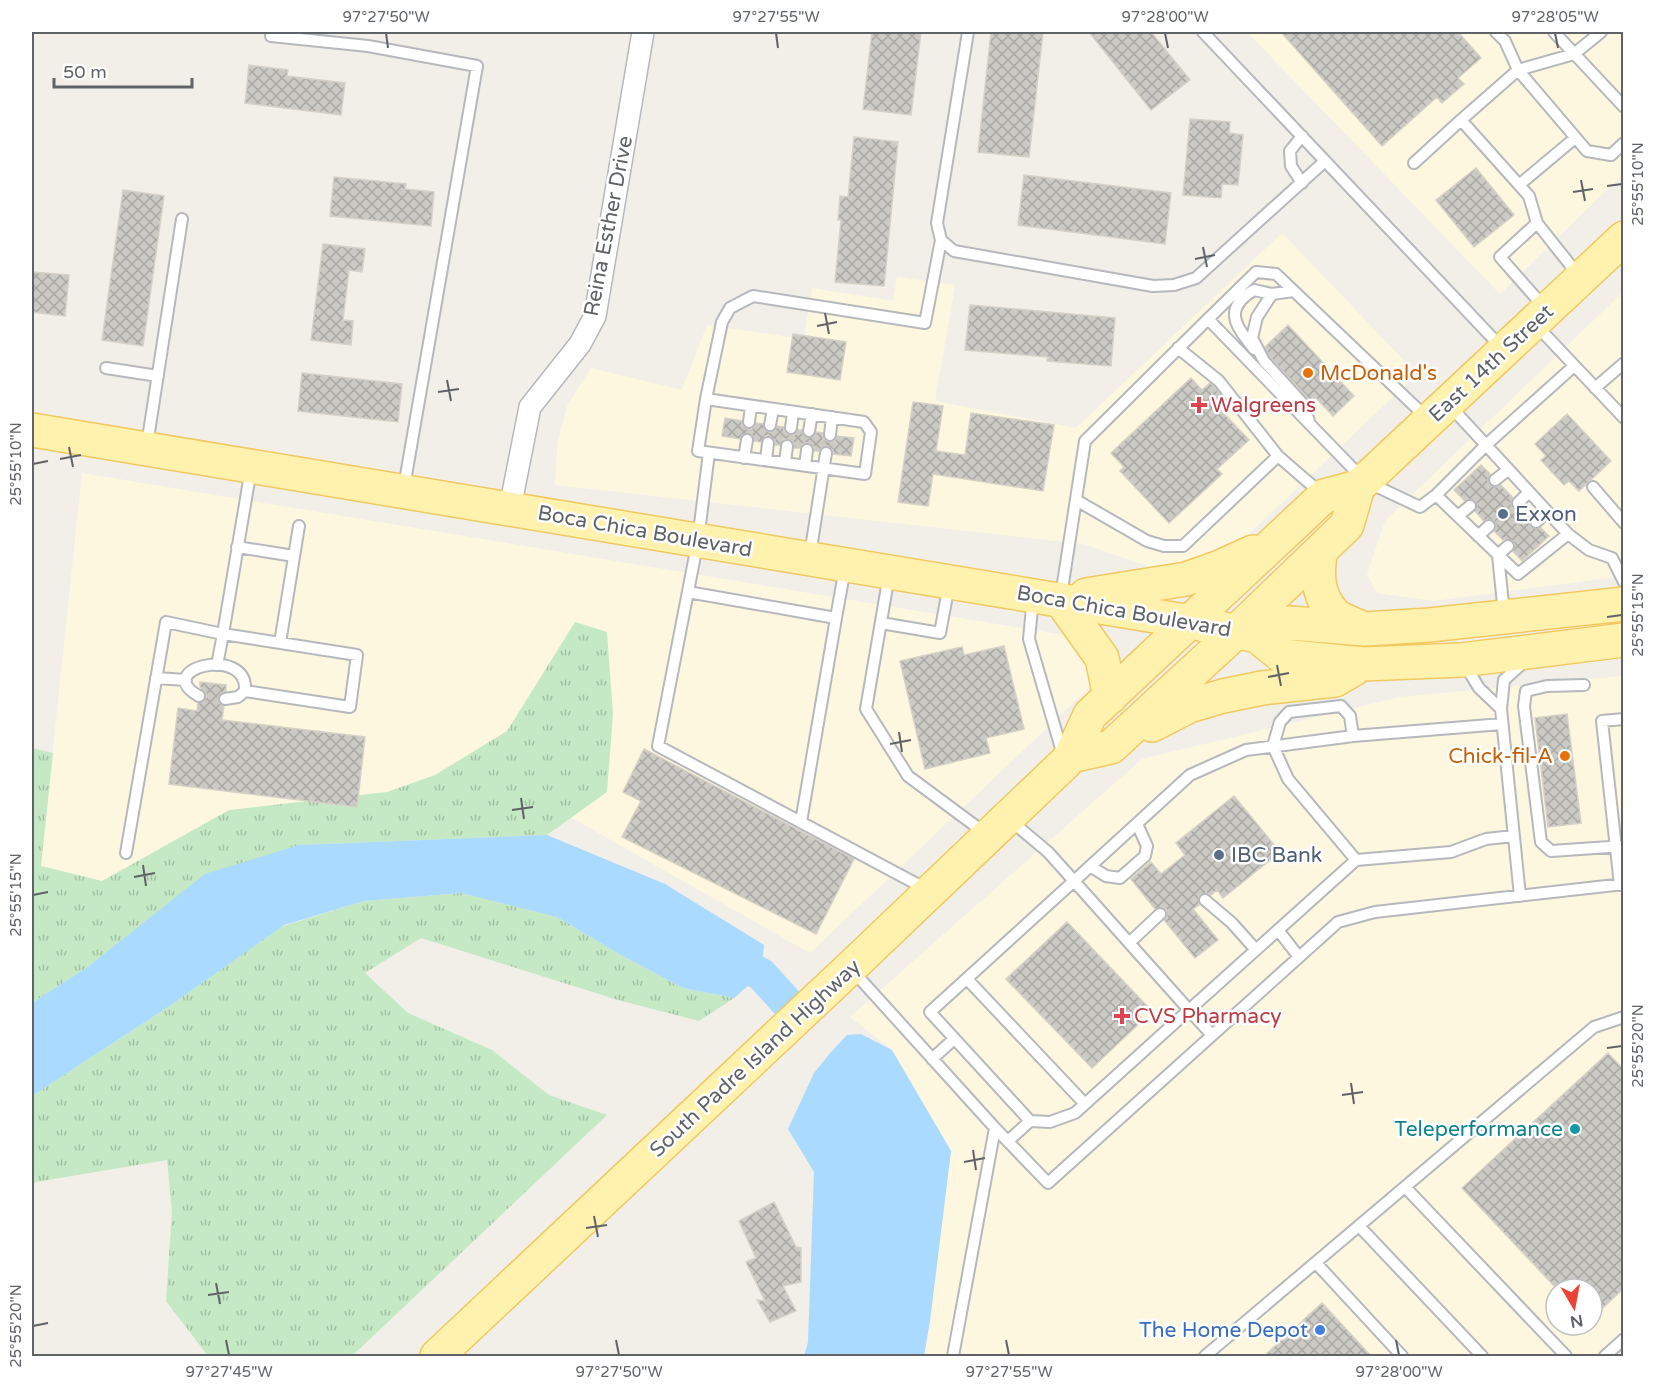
<svg xmlns="http://www.w3.org/2000/svg" width="1655" height="1388" font-family="'Varela Round',sans-serif">
<style>
.commercial{fill:#fef7e0;fill-rule:evenodd}
.grass{fill:url(#grass-tufts)}
.water{fill:#aadaff}
.lines{fill:none;stroke-linecap:round;stroke-linejoin:round}
.river{stroke:#aadaff;stroke-width:33}
.building{fill:url(#building-cross-hatch);stroke:#d6d1c6;stroke-width:1.5}
.lane-casing{stroke:#b5b8bc;stroke-width:14}
.street-casing{stroke:#b5b8bc;stroke-width:24}
.primary-casing{stroke:#f2c960;stroke-width:36}
.lane{stroke:#fff;stroke-width:10}
.street{stroke:#fff;stroke-width:21}
.primary{stroke:#fff2af;stroke-width:33}
.ticks{fill:none;stroke:#5f6368;stroke-width:2}
.food-dot{fill:#e8710a;stroke:#fff;stroke-width:2}
.health-dot{fill:#e0444e;stroke:#fff;stroke-width:2}
.service-dot{fill:#5c6f8a;stroke:#fff;stroke-width:2}
.culture-dot{fill:#0f9aa8;stroke:#fff;stroke-width:2}
.shop-dot{fill:#3f7fe0;stroke:#fff;stroke-width:2}
.labels{text-anchor:middle;stroke-width:5;stroke-linejoin:round;paint-order:stroke}
.street-label{font-size:21px;fill:#5f6368;stroke:#fff}
.food-label{font-size:21px;fill:#c56008;stroke:#fff;text-anchor:start}
.health-label{font-size:21px;fill:#be3a42;stroke:#fff;text-anchor:start}
.service-label{font-size:21px;fill:#4e5e75;stroke:#fff;text-anchor:start}
.culture-label{font-size:21px;fill:#0d838f;stroke:#fff;text-anchor:end}
.shop-label{font-size:21px;fill:#366cbe;stroke:#fff;text-anchor:end}
.neatline{fill:none;stroke:#5f6368;stroke-width:2}
.ticks-label{font-size:15px;text-anchor:middle;fill:#5f6368}
</style>
<defs>
<pattern id="grass-tufts" width="24" height="20" patternUnits="userSpaceOnUse" patternTransform="scale(1.5)"><rect width="24" height="20" fill="#c5e8c5"/><path d="M3 7l-1-3M5 7V3M7 7l1-3M15 17l-1-3M17 17v-4M19 17l1-3" fill="none" stroke="#a3c0a4"/></pattern>
<pattern id="building-cross-hatch" width="8" height="8" patternUnits="userSpaceOnUse" patternTransform="scale(1.5)"><rect width="8" height="8" fill="#cccac5"/><path d="M0 0l8 8M0 8l8-8" fill="none" stroke="#a9a8a4"/></pattern>
</defs>
<rect width="100%" height="100%" fill="#f1efe8"/>
<!-- commercial -->
<path class="commercial" d="M1247 32H1623V174L1500 294Z
M1282 233 1417 374 1250 533 1186 579 1083 544 555 485 558 440 568 404 591 368 682 390 707 325 804 339 812 288 893 301 897 277 955 285 935 401 1076 428Z
M1623 292V576L1434 601 1377 593 1367 574 1385 521Z
M82 473 1076 637 1092 660 1089 688 810 953 558 810 205 833 124 900 38 891Z
M1623 676V1356H924L930 1321 951 1151 892 1050 850 1017 1142 759 1400 697ZM1556 1289H1592V1325H1556Z"/>
<!-- grass -->
<path class="grass" d="M575 622 607 632 613 714 607 792 547 835 299 845 89 966 32 1003V748L53 753 41 866 102 881 229 810 387 792 435 775 507 731Z
M461 893 557 917 619 954 683 988 734 998 699 1021 618 1000 421 938 365 973 408 1013 492 1050 549 1095 607 1115 352 1356H208L166 1301 172 1211 167 1160 36 1182 32 1184V1096L168 1007 280 927 364 901Z"/>
<!-- water -->
<path class="water" d="M547 835 665 884 764 945 761 974 734 998 683 988 619 954 557 917 461 893 364 901 284 925 168 1007 32 1096V1003L89 966 205 874 299 845Z
M861 1034 892 1050 951 1151 930 1321 924 1356H804L808 1342 814 1172 788 1129 814 1073 831 1052 847 1035Z"/>
<g class="lines">
<!-- river -->
<path class="river" d="M720 956 761 974 788 1004"/>
</g>
<!-- building -->
<path class="building" d="M872 32H921L911 115 863 109Z
M991 32H1043L1029 157 978 152Z
M1089 32H1151L1190 80 1151 110Z
M1281 32H1458L1481 58 1458 78 1464 84 1442 103 1437 97 1382 146Z
M249 65 288 70 287 76 345 83 341 115 245 103Z
M1190 119 1230 122 1229 133 1243 135 1238 185 1222 184 1221 198 1183 195Z
M854 137 898 142 884 286 835 282 841 220H838L840 196 848 197Z
M1476 168 1514 215 1474 247 1436 200Z
M1024 175 1171 193 1165 244 1018 225Z
M334 177 406 184 405 189 434 192 431 226 330 216Z
M123 190 164 196 143 346 102 340Z
M323 244 365 249 362 272 349 270 343 320 353 321 351 345 311 340Z
M32 272 69 275 65 316 32 312Z
M970 305 1115 318 1111 366 1047 361 1048 357 965 350Z
M1288 325 1354 396 1333 416 1315 397 1311 401 1270 357 1265 347Z
M793 334 846 342 840 380 787 372Z
M302 373 402 384 398 422 298 411Z
M1191 378 1202 390 1210 383 1214 386 1222 397 1215 404 1249 440 1217 469 1222 474 1169 523 1120 471 1124 467 1111 453Z
M913 402 943 406 936 451 965 455 971 413 1054 425 1043 491 933 474 928 506 898 502Z
M1567 414 1611 461 1579 491 1569 481 1564 485 1541 460 1546 456 1535 444Z
M725 418 742 421V425L747 429H752L756 423 763 424 765 430 769 432 775 430 777 426 784 427V431L789 435H794L798 430H802L804 436 808 438 814 436 816 432 823 433V439L829 442H834L837 436 854 438 851 456 833 454V450L828 446H823L819 451H814V447L808 443H804L800 448H794V443L788 439H784L780 445H775V440L769 436H765L761 442 754 441 752 435 748 433 742 435 740 439 722 436Z
M1481 465 1490 474 1488 480 1489 485 1495 487 1501 485 1513 498 1511 502 1512 508 1517 510 1523 509 1531 517 1529 523 1531 527 1537 529 1541 528 1549 536 1522 561 1513 551 1515 545 1513 541 1507 539 1503 540 1494 531 1496 525 1494 521 1488 519 1484 521 1475 511 1477 505 1475 501 1469 499 1465 501 1454 490Z
M1004 646 1024 729 986 738 990 753 925 769 900 661 962 647 964 655Z
M200 682 226 685V691L221 693 218 697 219 703 224 706 222 720 365 737 357 807 169 784 178 708 197 711 198 703 204 701 206 697V693L200 687Z
M1567 714 1581 823 1548 827 1535 718Z
M644 749 854 859 816 934 622 837 641 801 623 792Z
M1234 796 1280 852 1223 898 1217 890 1211 895 1206 893 1199 896V905L1193 909 1218 940 1195 958 1164 920 1167 916 1166 909 1162 907 1155 909 1131 879 1151 862 1161 874 1185 855 1176 843Z
M1067 922 1147 1006 1138 1014 1143 1020 1092 1068 1006 979Z
M1608 1053 1623 1069V1289L1592 1318V1289H1557L1462 1188Z
M774 1202 796 1247 801 1248V1282L783 1286 796 1311 770 1322 757 1300 765 1301 746 1262 756 1258 739 1221Z
M1322 1303 1371 1356H1264Z"/>
<g class="lines">
<!-- lane casing -->
<g class="lane-casing">
<path id="lane" d="M968 32 937 223 941 240 954 251 1153 286 1174 285 1196 278 1325 161
M1203 32 1502 348
M1496 32 1505 41 1518 70 1574 54 1601 32
M1554 32 1624 107
M271 36 368 46 477 66 404 487
M1461 120 1518 70 1587 151 1611 155 1624 143
M1414 163 1461 120 1529 196 1537 223 1579 276
M1302 183 1291 166 1290 151 1302 136
M1519 185 1575 138
M1537 223 1500 257 1544 307
M1293 291 1272 294 1257 317 1252 338 1264 361 1304 405 1309 422
M1535 324 1624 418
M1178 348 1219 381 1278 456
M1254 349C1236 326 1222 309 1254 290L1272 294
M106 368 158 376
M1595 388 1624 363
M706 399 698 451 865 474 871 432 864 422 706 399 722 322 730 308 753 296 925 323 941 240
M1450 406 1568 534 1589 550 1612 558 1624 582
M1426 417 1276 274 1256 272 1208 319 1365 481 1420 507 1436 495
M749 422 751 406
M770 425 773 409
M791 428 793 412
M809 431 812 414
M830 435 832 417
M147 445 182 219
M709 453 698 540 658 746 928 890
M744 458 747 440
M766 460 768 443
M785 463 787 446
M805 466 807 450
M1495 480 1508 470
M1593 487 1624 523
M1076 500 1147 541 1164 546H1183L1278 456 1322 494
M1518 503 1529 492
M1458 516 1470 506
M1536 522 1547 512
M1568 534 1518 574 1436 495 1486 445 1574 366
M1478 536 1489 526
M237 547 294 556
M810 555 826 453
M889 575 866 709 908 776 985 833
M688 592 836 618 845 568
M1061 596 1085 441 1208 319
M1033 598 1029 639 1063 755
M1504 614 1498 555 1508 546
M881 623 940 633 949 585
M280 643 299 526
M217 665 223 634 357 655 350 707 245 691
M1465 665 1479 688 1501 709
M156 678 186 680
M1584 685 1547 686 1526 691 1524 706 1541 842 1551 851 1624 846
M199 696C150 669 249 644 245 691L238 697 225 699
M1353 736 1350 716 1341 706 1289 712 1280 722 1273 746 1288 779 1356 860 1451 852 1486 839 1514 836
M1010 820 1048 852 1074 881 930 1012 1030 1121 1050 1122 1075 1113 1189 1010 1074 881 1190 775 1246 750 1353 736 1502 724
M801 822 836 618
M126 853 166 622 223 634 251 469
M1090 866 1106 876 1120 878 1145 856 1147 846 1137 824
M1620 885 1602 721 1624 719
M1520 896 1501 709 1504 680 1525 661
M1205 900 1232 923 1256 950
M1278 930 1299 957
M1129 943 1160 914
M853 971 995 1128 1048 1183 1338 922 1375 912 1624 884
M967 979 1085 1104
M1212 1035 1189 1010 1356 860
M932 1059 954 1039
M1008 1141 1030 1121
M1405 1187 1566 1356
M1359 1226 1482 1356
M1316 1263 1402 1356
M953 1356 995 1128
M1205 1356 1594 1027 1624 1017
M1605 1356 1624 1339"/>
</g>
<!-- street casing -->
<g class="street-casing">
<path id="street" d="M510 508 530 407 580 344 595 316 643 32"/>
</g>
<!-- primary casing -->
<g class="primary-casing">
<path id="primary" d="M32 430 1191 622 1257 636 1282 656 1363 664 1461 660 1624 640
M1321 550C1316 574 1317 597 1336 616 1343 621 1354 624 1362 628
M1086 595 1186 579 1220 567 1253 552
M1060 599 1102 658 1110 697
M1257 636 1290 623 1364 629 1429 625 1624 604
M1152 725 1189 706 1223 696 1262 688 1335 680 1354 669
M1071 756 1111 747 1237 631 1347 525 1358 487
M437 1356 850 968 1065 763 1071 756 1090 715 1324 496 1358 487 1624 238"/>
</g>
<!-- lane -->
<use href="#lane" class="lane"/>
<!-- street -->
<use href="#street" class="street"/>
<!-- primary -->
<use href="#primary" class="primary"/>
</g>
<!-- ticks -->
<path class="ticks" d="M386 33 388 48M776 33 778 48M1165 33 1168 48M1555 33 1558 48M1581 180 1585 201M1607 186 1622 184M1573 192 1593 189M1203 247 1207 267M1195 259 1215 255M825 313 829 334M817 326 837 322M447 380 451 401M438 392 459 389M69 447 73 467M60 459 81 455M33 464 48 461M1607 617 1622 615M1277 665 1281 686M1268 677 1289 673M899 732 902 752M890 744 911 740M521 798 524 819M512 810 533 807M143 865 146 886M134 877 155 873M33 895 48 892M1607 1048 1622 1046M1351 1083 1354 1104M1342 1095 1363 1092M973 1150 976 1170M964 1162 985 1158M594 1216 598 1237M586 1228 607 1225M216 1283 220 1304M208 1295 229 1292M33 1326 48 1323M226 1340 229 1355M616 1340 619 1355M1006 1340 1009 1355M1396 1340 1399 1355"/>
<!-- markers -->
<g class="food-dot">
<circle cx="1308" cy="373" r="6"/>
<circle cx="1565" cy="756" r="6"/>
</g>
<g class="health-dot">
<path d="M1196 396h6v6h6v6h-6v6h-6v-6h-6v-6h6z"/>
<path d="M1119 1007h6v6h6v6h-6v6h-6v-6h-6v-6h6z"/>
</g>
<g class="service-dot">
<circle cx="1503" cy="514" r="6"/>
<circle cx="1219" cy="855" r="6"/>
</g>
<circle class="culture-dot" cx="1575" cy="1129" r="6"/>
<circle class="shop-dot" cx="1320" cy="1330" r="6"/>
<g class="labels">
<!-- street labels -->
<g class="street-label">
<text transform="translate(608 226) rotate(-79)" y="7">Reina Esther Drive</text>
<text transform="translate(1491 363) rotate(-43)" y="7">East 14th Street</text>
<text transform="translate(645 531) rotate(10)" y="7">Boca Chica Boulevard</text>
<text transform="translate(1124 611) rotate(10)" y="7">Boca Chica Boulevard</text>
<text transform="translate(755 1058) rotate(-43)" y="7">South Padre Island Highway</text>
</g>
<!-- food labels -->
<g class="food-label">
<text x="1320" y="380">McDonald's</text>
<text x="1553" y="763" text-anchor="end">Chick-fil-A</text>
</g>
<!-- health labels -->
<g class="health-label">
<text x="1211" y="412">Walgreens</text>
<text x="1134" y="1023">CVS Pharmacy</text>
</g>
<!-- service labels -->
<g class="service-label">
<text x="1515" y="521">Exxon</text>
<text x="1231" y="862">IBC Bank</text>
</g>
<!-- culture labels -->
<g class="culture-label">
<text x="1563" y="1136">Teleperformance</text>
</g>
<!-- shop labels -->
<g class="shop-label">
<text x="1308" y="1337">The Home Depot</text>
</g>
</g>
<!-- border -->
<rect width="1655" height="1388" fill="none" stroke="#ffffff" stroke-width="66"/>
<!-- north arrow -->
<g transform="translate(1574 1307) rotate(170)"><circle r="28" fill="#ffffff" stroke="#bfc1c3" stroke-width="1.5"/>
<path d="M0-4.5L10 22L0 15L-10 22Z" fill="#ea4335"/>
<text y="-9" font-size="16" font-weight="bold" text-anchor="middle" fill="#5f6368">N</text>
</g>
<!-- scale -->
<path d="M54 78v9h138v-9" fill="none" stroke="#5f6368" stroke-width="3"/>
<text x="63" y="78" font-size="18" fill="#5f6368" stroke="#ffffff" stroke-width="4.5" paint-order="stroke">50 m</text>
<rect x="33" y="33" width="1589" height="1322" class="neatline"/>
<g class="ticks-label">
<text x="386" y="22">97°27'50"W</text>
<text x="776" y="22">97°27'55"W</text>
<text x="1165" y="22">97°28'00"W</text>
<text x="1555" y="22">97°28'05"W</text>
<text transform="translate(1638 184) rotate(-90)" y="5">25°55'10"N</text>
<text transform="translate(16 464) rotate(-90)" y="5">25°55'10"N</text>
<text transform="translate(1638 615) rotate(-90)" y="5">25°55'15"N</text>
<text transform="translate(16 895) rotate(-90)" y="5">25°55'15"N</text>
<text transform="translate(1638 1046) rotate(-90)" y="5">25°55'20"N</text>
<text transform="translate(16 1326) rotate(-90)" y="5">25°55'20"N</text>
<text x="229" y="1377">97°27'45"W</text>
<text x="619" y="1377">97°27'50"W</text>
<text x="1009" y="1377">97°27'55"W</text>
<text x="1399" y="1377">97°28'00"W</text>
</g>
</svg>
